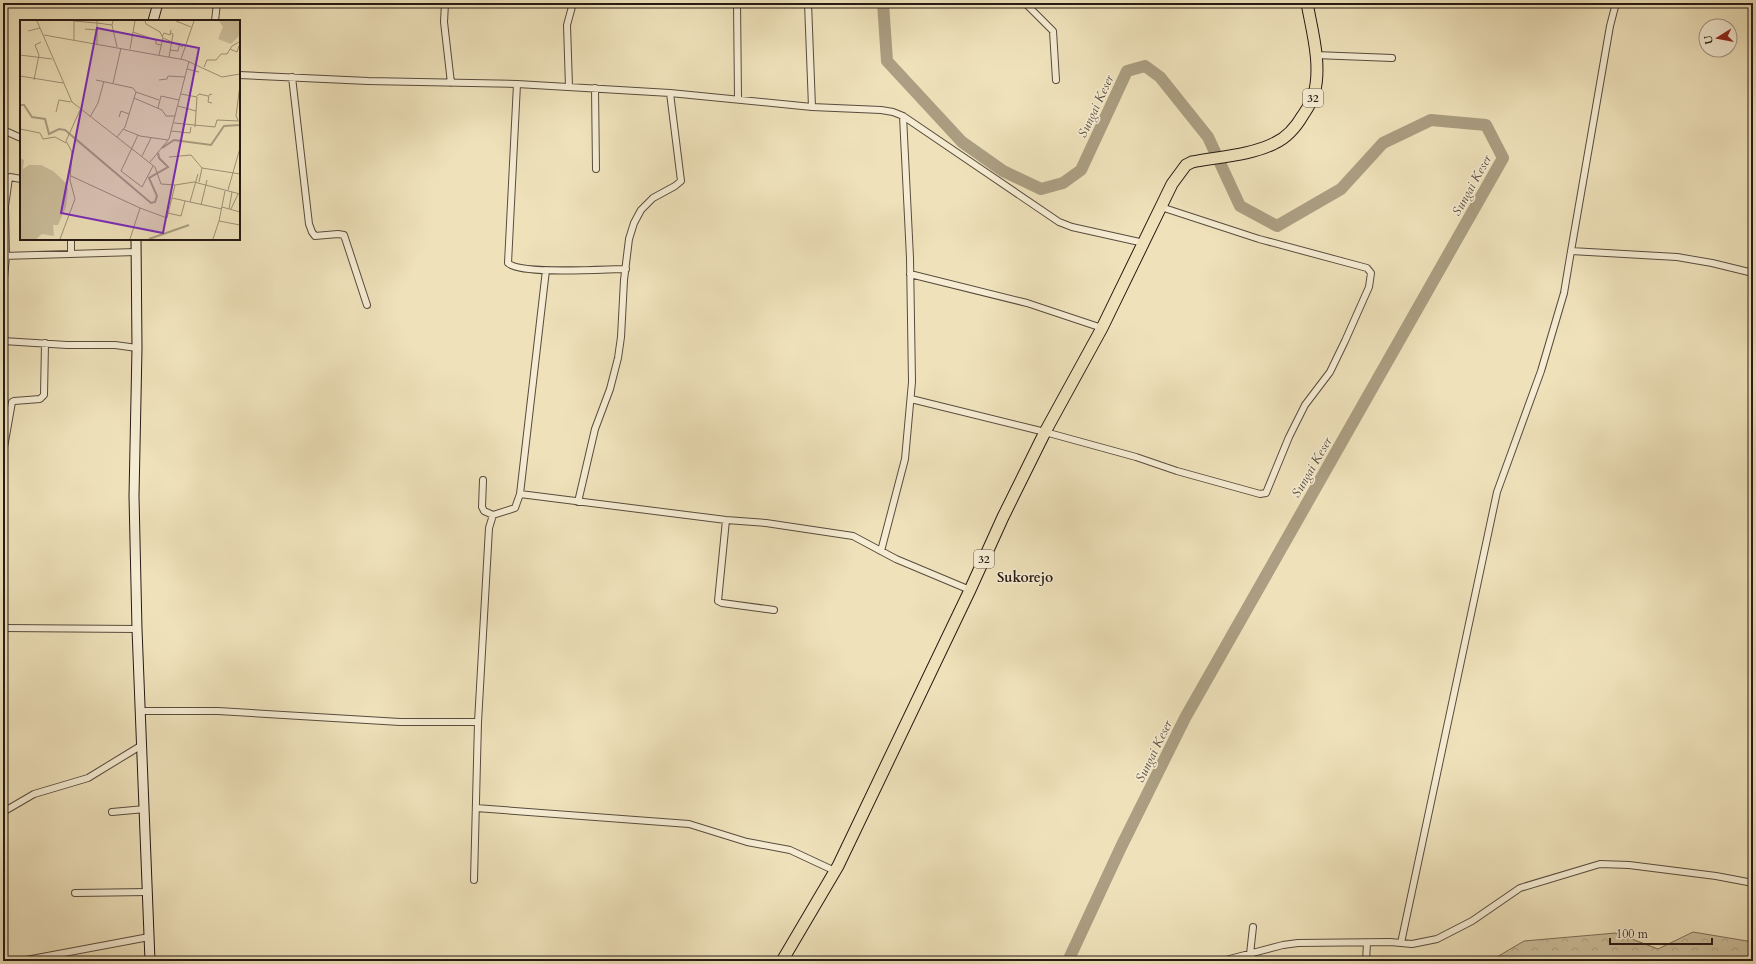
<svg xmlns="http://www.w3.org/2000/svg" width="1756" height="964" font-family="Cardo,serif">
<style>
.forest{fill:url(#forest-crowns);stroke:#7a6d58}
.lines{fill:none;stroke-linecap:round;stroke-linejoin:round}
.river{stroke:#ab9e82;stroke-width:12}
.street-casing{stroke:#584c3d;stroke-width:8}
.secondary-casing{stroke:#261a13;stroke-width:11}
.highway-casing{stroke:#261a13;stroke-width:13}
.street{stroke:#f5ecd3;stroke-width:6}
.secondary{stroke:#f5ecd3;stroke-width:9}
.highway{stroke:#efe2bb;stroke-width:11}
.labels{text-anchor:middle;stroke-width:3;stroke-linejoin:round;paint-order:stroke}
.shield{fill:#f5ecd3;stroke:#64594d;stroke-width:1}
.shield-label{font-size:11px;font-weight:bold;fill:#261a13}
.water-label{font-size:13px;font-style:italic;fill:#5b4f3f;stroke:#f5ecd3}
.quarter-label{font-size:14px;font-weight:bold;fill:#261a13;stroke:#f5ecd3}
.inset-river{fill:none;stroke:#ab9e82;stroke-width:2}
.inset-road{fill:none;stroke:#9f9278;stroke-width:1}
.view{fill:#7b2cbf;fill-opacity:0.15;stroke:#7b2cbf;stroke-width:2}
.inset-edge{fill:none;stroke:#261a13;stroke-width:2}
</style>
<defs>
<pattern id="forest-crowns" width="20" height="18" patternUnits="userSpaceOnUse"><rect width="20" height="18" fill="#cdc09e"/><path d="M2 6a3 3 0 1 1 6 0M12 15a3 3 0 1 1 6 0" fill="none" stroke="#b0a487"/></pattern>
</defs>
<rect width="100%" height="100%" fill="#efe2bb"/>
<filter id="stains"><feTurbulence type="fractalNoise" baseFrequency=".005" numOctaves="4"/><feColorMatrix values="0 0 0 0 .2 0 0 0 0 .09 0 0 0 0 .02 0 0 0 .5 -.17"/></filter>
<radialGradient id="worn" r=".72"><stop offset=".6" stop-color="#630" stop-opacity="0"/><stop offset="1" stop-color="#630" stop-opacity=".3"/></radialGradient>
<!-- forest -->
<path class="forest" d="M1693 932 1753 942V961H1490L1524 941 1616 933 1658 949Z"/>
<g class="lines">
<!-- river -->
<path class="river" d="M883 3 887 61 962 142 1003 171 1041 189 1063 183 1081 170 1127 71 1145 66 1160 77 1208 137 1240 206 1277 226 1341 189 1383 143 1431 120 1486 125 1503 158 1185 718 1121 847 1068 961"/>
<!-- street casing -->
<g class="street-casing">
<path id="street" d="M445 3 444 22 451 83
M737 3 738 98
M808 3 812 107
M1025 3 1053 31 1056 80
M1616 3 1610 26 1571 251 1677 257 1712 263 1753 273
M215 21 217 3
M1315 55 1392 58
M239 75 368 81 517 84 670 93 812 107 881 110 893 112 903 116 1059 222 1072 227 1144 243
M292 77 309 224 312 232 315 236 338 234 344 235 367 305
M517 84 508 263C520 275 606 269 626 269
M569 87 567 25 573 3
M595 88 596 169
M3 130 21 138
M71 254V239
M3 256 136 252
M546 270 520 494 726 520 766 523 853 536 896 559 970 590
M910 274 1027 303 1102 328
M3 290 6 256 5 206 9 178 10 177 21 179
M3 341 67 345H115L137 348
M911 399 1045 432 1136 457 1177 471 1260 494 1266 493 1289 437 1305 405 1330 372 1345 341 1369 287 1371 273 1367 268 1259 239 1161 207
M3 453 12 402 14 401 40 399 44 395 45 343
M483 480 482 507 484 511 493 515
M578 502 595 429 610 389 618 358 621 337 624 280 629 239 634 223 641 210 653 198 675 186 681 181 670 93
M726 520 718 601 722 603 774 610
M881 551 905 459 912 382 910 258 903 116
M3 628 137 629
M141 711H218L400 722H478
M476 808 689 824 747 842 790 850 835 871
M3 812 34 794 88 778 142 745
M112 812 145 809
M474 880 478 722 489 528 493 515 515 508 520 494
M75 893 148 892
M1401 943 1497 492 1541 371 1564 293 1571 251
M1250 954 1253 927
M21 961 149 937
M1222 961 1283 945 1298 943 1390 942 1412 944 1437 939 1472 921 1520 888 1600 864 1629 865 1716 876 1753 883
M1366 961 1367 943"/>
</g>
<!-- secondary casing -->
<g class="secondary-casing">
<path id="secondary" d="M153 21 158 3
M136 239 137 348 134 496 137 629 150 961"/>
</g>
<!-- highway casing -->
<g class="highway-casing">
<path id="highway" d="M782 961 838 866 970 590 1003 517 1045 432 1102 328 1172 184 1186 165 1192 162C1218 157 1252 155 1275 143 1288 137 1296 127 1303 115 1307 109 1312 102 1314 94 1322 65 1312 31 1307 3"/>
</g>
<!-- street -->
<use href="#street" class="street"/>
<!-- secondary -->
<use href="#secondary" class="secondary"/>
<!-- highway -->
<use href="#highway" class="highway"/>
</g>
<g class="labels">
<!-- shield labels -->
<g class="shield">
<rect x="1303" y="89" width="20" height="18" rx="3"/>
<rect x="974" y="550" width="20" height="18" rx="3"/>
</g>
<g class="shield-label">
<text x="1313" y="102">32</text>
<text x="984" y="563">32</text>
</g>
<!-- water labels -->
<g class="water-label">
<text transform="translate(1095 106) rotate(-65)" y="5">Sungai Keser</text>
<text transform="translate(1471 185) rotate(-61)" y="5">Sungai Keser</text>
<text transform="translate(1311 467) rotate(-60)" y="5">Sungai Keser</text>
<text transform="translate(1153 751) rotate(-64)" y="5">Sungai Keser</text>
</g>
<!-- quarter labels -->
<g class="quarter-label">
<text x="1025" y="582">Sukorejo</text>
</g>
</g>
<!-- overview -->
<g transform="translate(20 20)">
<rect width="220" height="220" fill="#efe2bb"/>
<path d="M199 1H220V15L211 24 198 19 203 7ZM0 138 4 140 3 149 9 145H21L33 151 46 163 48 169 46 187 38 205H33L34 216 22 214 16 219H0Z" fill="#cdc09e"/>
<path class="inset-river" d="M0 85H4L12 97 25 99 29 114 39 109 45 110 131 183 135 182 137 176 129 158 148 147 139 138 138 133M142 128 154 120 191 125 204 106 220 105M129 219 169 205"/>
<path class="inset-road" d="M17 1 52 82 135 147 141 164 155 165 174 162 220 174M125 1 126 4 140 12 143 18 139 35M156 1 171 7M77 3 92 5 93 1M92 5 97 27M65 9 77 10M8 11 20 8M113 12 136 20V24L142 25M24 15 165 40 202 57 220 54M142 17 144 13 150 15 151 10M143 18 163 27M54 20V1L77 3M77 24V1M110 29 115 1M210 29 217 32 219 26M150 30 158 31 159 26M0 35 32 39M149 37 153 14 151 13M161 39 174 1M184 47 187 40H196L201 34H207L212 26 219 22M167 49 179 52M0 56 43 63M14 60 19 35 15 25 21 22M76 60 113 68 116 72M139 60 147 59 148 56 165 57M93 63 101 28M161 74 177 77 175 107M177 76 179 74 188 76M114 78 142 90 146 96H155M192 83 188 82 189 75 192 74M158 86 176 91M138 88 141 76 159 80M36 92 39 80 51 82M70 97 78 83 84 61M99 97 101 91 109 94M218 100 216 96 220 65M154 103 195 107 197 100 219 101M0 109 20 113 23 119 35 117 46 123M103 109 120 116 148 120M151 111 170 113 171 107M118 115 101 151 122 167 133 146M97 117 105 107 116 72 139 80M122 136 131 118M149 137 171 135 182 148M130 142 149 119 169 41M51 156 120 188M179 162 182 148 220 154M208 170 220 128M205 171 199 201 220 205M152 178 202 189M170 182 178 154M181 185 187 160M202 187 220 192M209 189 212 172M211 189 218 174M148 193 161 196 165 181M40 219 55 179 50 160 52 132 46 121 60 90M110 219 120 188 147 198 155 165M193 219 199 201"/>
<path class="view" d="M77 8 179 28 143 213 41 193Z"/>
<rect width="220" height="220" class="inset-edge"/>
</g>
<!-- margin -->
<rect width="1756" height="964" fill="none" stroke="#efe2bb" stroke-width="16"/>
<rect x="4" y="4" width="1748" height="956" fill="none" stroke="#261a13" stroke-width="2"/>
<rect x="8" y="8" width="1740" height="948" fill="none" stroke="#261a13"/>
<!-- north arrow -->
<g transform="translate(1718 38) rotate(259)"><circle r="19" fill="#f5ecd3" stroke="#a29886"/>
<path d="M0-3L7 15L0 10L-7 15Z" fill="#8f2418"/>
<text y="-6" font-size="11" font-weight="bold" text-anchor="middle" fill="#261a13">U</text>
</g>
<!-- scale -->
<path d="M1610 938v6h102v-6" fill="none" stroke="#261a13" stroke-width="2"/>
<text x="1616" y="938" font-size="12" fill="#261a13" stroke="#f5ecd3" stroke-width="3" paint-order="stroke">100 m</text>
<rect width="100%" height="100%" filter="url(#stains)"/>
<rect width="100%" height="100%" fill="url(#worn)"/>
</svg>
